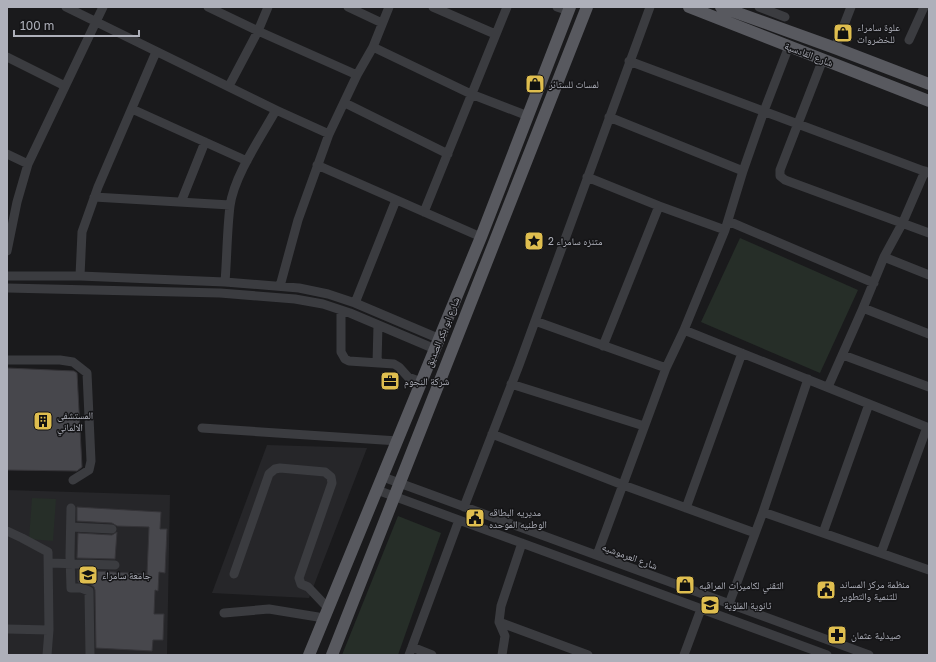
<svg xmlns="http://www.w3.org/2000/svg" width="936" height="662" font-family="'Golos Text','Noto Naskh Arabic',sans-serif">
<style>
.built{fill:#262629}
.green{fill:#262e28}
.building{fill:#47474c;stroke:#353438}
.lines{fill:none;stroke-linecap:round;stroke-linejoin:round}
.minor{stroke:#3b3c40;stroke-width:9}
.major{stroke:#58595f;stroke-width:12}
.labels{text-anchor:middle;stroke-width:3;stroke-linejoin:round;paint-order:stroke}
.poi-label{font-size:10px;fill:#aeb0ba;stroke:#151517;text-anchor:start}
.street-label{font-size:10px;fill:#aeb0ba;stroke:#151517}
</style>
<rect width="100%" height="100%" fill="#1a1a1c"/>
<!-- built -->
<path class="built" d="M267 445 367 448 309 598 212 593Z
M7 490 170 495 167 655H7Z"/>
<!-- green -->
<path class="green" d="M740 238 858 290 820 373 701 322Z
M32 498 56 499 53 541 29 539Z
M398 516 441 533 398 655H342Z"/>
<!-- building -->
<path class="building" d="M7 368 74 371 77 373 82 467 77 471 7 470Z
M77 507 161 512 160 529H167L165 573 159 572 158 591 155 590 154 614H164L163 640H153L152 651 96 648 95 590 94 587 91 585 78 582V570L147 574 149 527 117 526 112 523 77 521Z
M117 532 115 559 77 558 78 533 112 535Z"/>
<g class="lines">
<!-- minor -->
<path class="minor" d="M66 7 276 110 329 134
M208 7 258 31 357 75
M348 7 382 23
M433 7 495 34
M557 7 569 11
M759 7 785 17
M909 40 924 7
M373 47 471 94 528 116
M835 48 851 7
M7 57 65 86
M823 59 780 170V176L785 180 929 233
M629 61 929 173
M229 86 258 31 268 7
M345 103 448 154
M132 109 247 161
M609 117 743 171
M7 154 28 164
M317 165 481 237
M587 177 659 206 725 230
M94 197 230 205
M181 202 205 142
M424 212 507 7
M728 221 874 283
M7 251 17 202 28 164 103 7
M884 257 929 275
M7 276H80L225 282 299 288 328 294 355 303 440 339
M80 276 82 232 98 187 156 52
M225 282C227 257 227 231 230 206 234 176 261 137 276 110
M280 286 298 220 329 134 357 75 373 47 389 7
M7 288 220 293 295 299 323 304 350 313 435 349
M355 303 396 200
M863 308 929 334
M341 310V352L345 359 349 361 394 364 399 367 408 377 421 382
M535 321 666 368
M684 330 929 428
M603 346 659 206
M843 355 929 387
M7 360H60L73 362 87 373 91 461 89 470 73 480
M377 363 378 325
M511 384 644 426
M828 387 863 308 884 257 903 222 925 171
M202 428 398 441
M492 434 623 485 755 533
M383 477 869 655
M377 490 827 655
M464 507 519 365 650 7
M71 508 70 556 71 588H81L89 591 90 655
M686 508 742 353
M763 512 929 570
M71 527 112 529
M7 531 22 538 48 552 49 630 47 655
M823 533 869 404
M881 553 927 427
M597 555 666 368 684 330 725 230 743 171 764 111 789 46
M49 563 115 565
M234 574 269 474 275 469 280 468 325 472 331 477 332 483 299 578 301 584 308 587 328 608
M729 604 763 512 808 379
M224 613 269 609 324 618
M499 622 588 655
M7 629 49 630
M412 647 432 655
M409 655 459 520
M502 655 505 636 499 622 501 606 522 543
M684 655 701 609"/>
<!-- major -->
<path class="major" d="M689 7 929 101
M721 7 835 48 929 84
M309 655 481 237 570 7
M332 655 587 7"/>
</g>
<!-- icons -->
<defs>
<g id="shop-square" transform="scale(1)"><rect x="-9" y="-9" width="18" height="18" rx="4" fill="#dfbe4f" stroke="#151517"/><path d="M-5-2.5h2.3a2.7 3.5 0 0 1 5.4 0H5L5.5 6h-11ZM-1.5-2.5h3a1.5 2.3 0 0 0-3 0Z" fill="#111"/></g>
<g id="sight-square" transform="scale(1)"><rect x="-9" y="-9" width="18" height="18" rx="4" fill="#dfbe4f" stroke="#151517"/><path d="M0-6L1.8-2.2L6-1.7L2.9 1.2L3.7 5.4L0 3.3L-3.7 5.4L-2.9 1.2L-6-1.7L-1.8-2.2Z" fill="#111"/></g>
<g id="office-square" transform="scale(1)"><rect x="-9" y="-9" width="18" height="18" rx="4" fill="#dfbe4f" stroke="#151517"/><path d="M-6-3h4V-5.5h4V-3h4V5H-6ZM-1-4.5V-3h2v-1.5ZM-6 0V1H6V0Z" fill="#111"/></g>
<g id="building-square" transform="scale(1)"><rect x="-9" y="-9" width="18" height="18" rx="4" fill="#dfbe4f" stroke="#151517"/><path d="M-4-6H4V6H1V3H-1V6H-4ZM-2.5-4.3h1.7v1.8h-1.7ZM.8-4.3h1.7v1.8H.8ZM-2.5-1h1.7V.8h-1.7ZM.8-1h1.7V.8H.8Z" fill="#111"/></g>
<g id="civic-square" transform="scale(1)"><rect x="-9" y="-9" width="18" height="18" rx="4" fill="#dfbe4f" stroke="#151517"/><path d="M-.6-6.5H3V-4.5H.6V-3L4-1V1h2V6H-6V1h2V-1L-.6-3ZM-1.2 2.5V6h2.4V2.5Z" fill="#111"/></g>
<g id="university-square" transform="scale(1)"><rect x="-9" y="-9" width="18" height="18" rx="4" fill="#dfbe4f" stroke="#151517"/><path d="M0-5L7-2L0 1L-7-2ZM-4 1L0 2.5L4 1V4Q0 6-4 4Z" fill="#111"/></g>
<g id="school-square" transform="scale(1)"><rect x="-9" y="-9" width="18" height="18" rx="4" fill="#dfbe4f" stroke="#151517"/><path d="M0-5L7-2L0 1L-7-2ZM-4 1L0 2.5L4 1V4Q0 6-4 4Z" fill="#111"/></g>
<g id="pharmacy-square" transform="scale(1)"><rect x="-9" y="-9" width="18" height="18" rx="4" fill="#dfbe4f" stroke="#151517"/><path d="M-2-6h4v4h4v4h-4v4h-4v-4h-4v-4h4Z" fill="#111"/></g>
</defs>
<g fill-rule="evenodd">
<use href="#shop-square" x="843" y="33"/>
<use href="#shop-square" x="535" y="84"/>
<use href="#sight-square" x="534" y="241"/>
<use href="#office-square" x="390" y="381"/>
<use href="#building-square" x="43" y="421"/>
<use href="#civic-square" x="475" y="518"/>
<use href="#university-square" x="88" y="575"/>
<use href="#shop-square" x="685" y="585"/>
<use href="#civic-square" x="826" y="590"/>
<use href="#school-square" x="710" y="605"/>
<use href="#pharmacy-square" x="837" y="635"/>
</g>
<g class="labels">
<!-- poi labels -->
<g class="poi-label">
<text x="857" y="31">علوة سامراء<tspan x="857" dy="12">للخضروات</tspan></text>
<text x="549" y="88">لمسات للستائر</text>
<text x="548" y="245">متنزه سامراء 2</text>
<text x="404" y="385">شركة النجوم</text>
<text x="57" y="419">المستشفى<tspan x="57" dy="12">الالماني</tspan></text>
<text x="489" y="516">مديريه البطاقه<tspan x="489" dy="12">الوطنيه الموحده</tspan></text>
<text x="102" y="579">جامعة سامراء</text>
<text x="840" y="588">منظمة مركز المساند<tspan x="840" dy="12">للتنمية والتطوير</tspan></text>
<text x="699" y="589">التقني لكاميرات المراقبه</text>
<text x="724" y="609">ثانوية الملوية</text>
<text x="851" y="639">صيدلية عثمان</text>
</g>
<!-- street labels -->
<g class="street-label">
<text transform="translate(809 54) rotate(21)" y="4">شارع القادسية</text>
<text transform="translate(442 332) rotate(-68)" y="4">شارع ابو بكر الصديق</text>
<text transform="translate(630 556) rotate(20)" y="4">شارع العرموشيه</text>
</g>
</g>
<!-- border -->
<rect width="936" height="662" fill="none" stroke="#aeb0ba" stroke-width="16"/>
<!-- scale -->
<path d="M14 30v6h125v-6" fill="none" stroke="#aeb0ba" stroke-width="2"/>
<text x="20" y="30" font-size="12" fill="#aeb0ba" stroke="#151517" stroke-width="3" paint-order="stroke">100 m</text>
</svg>
